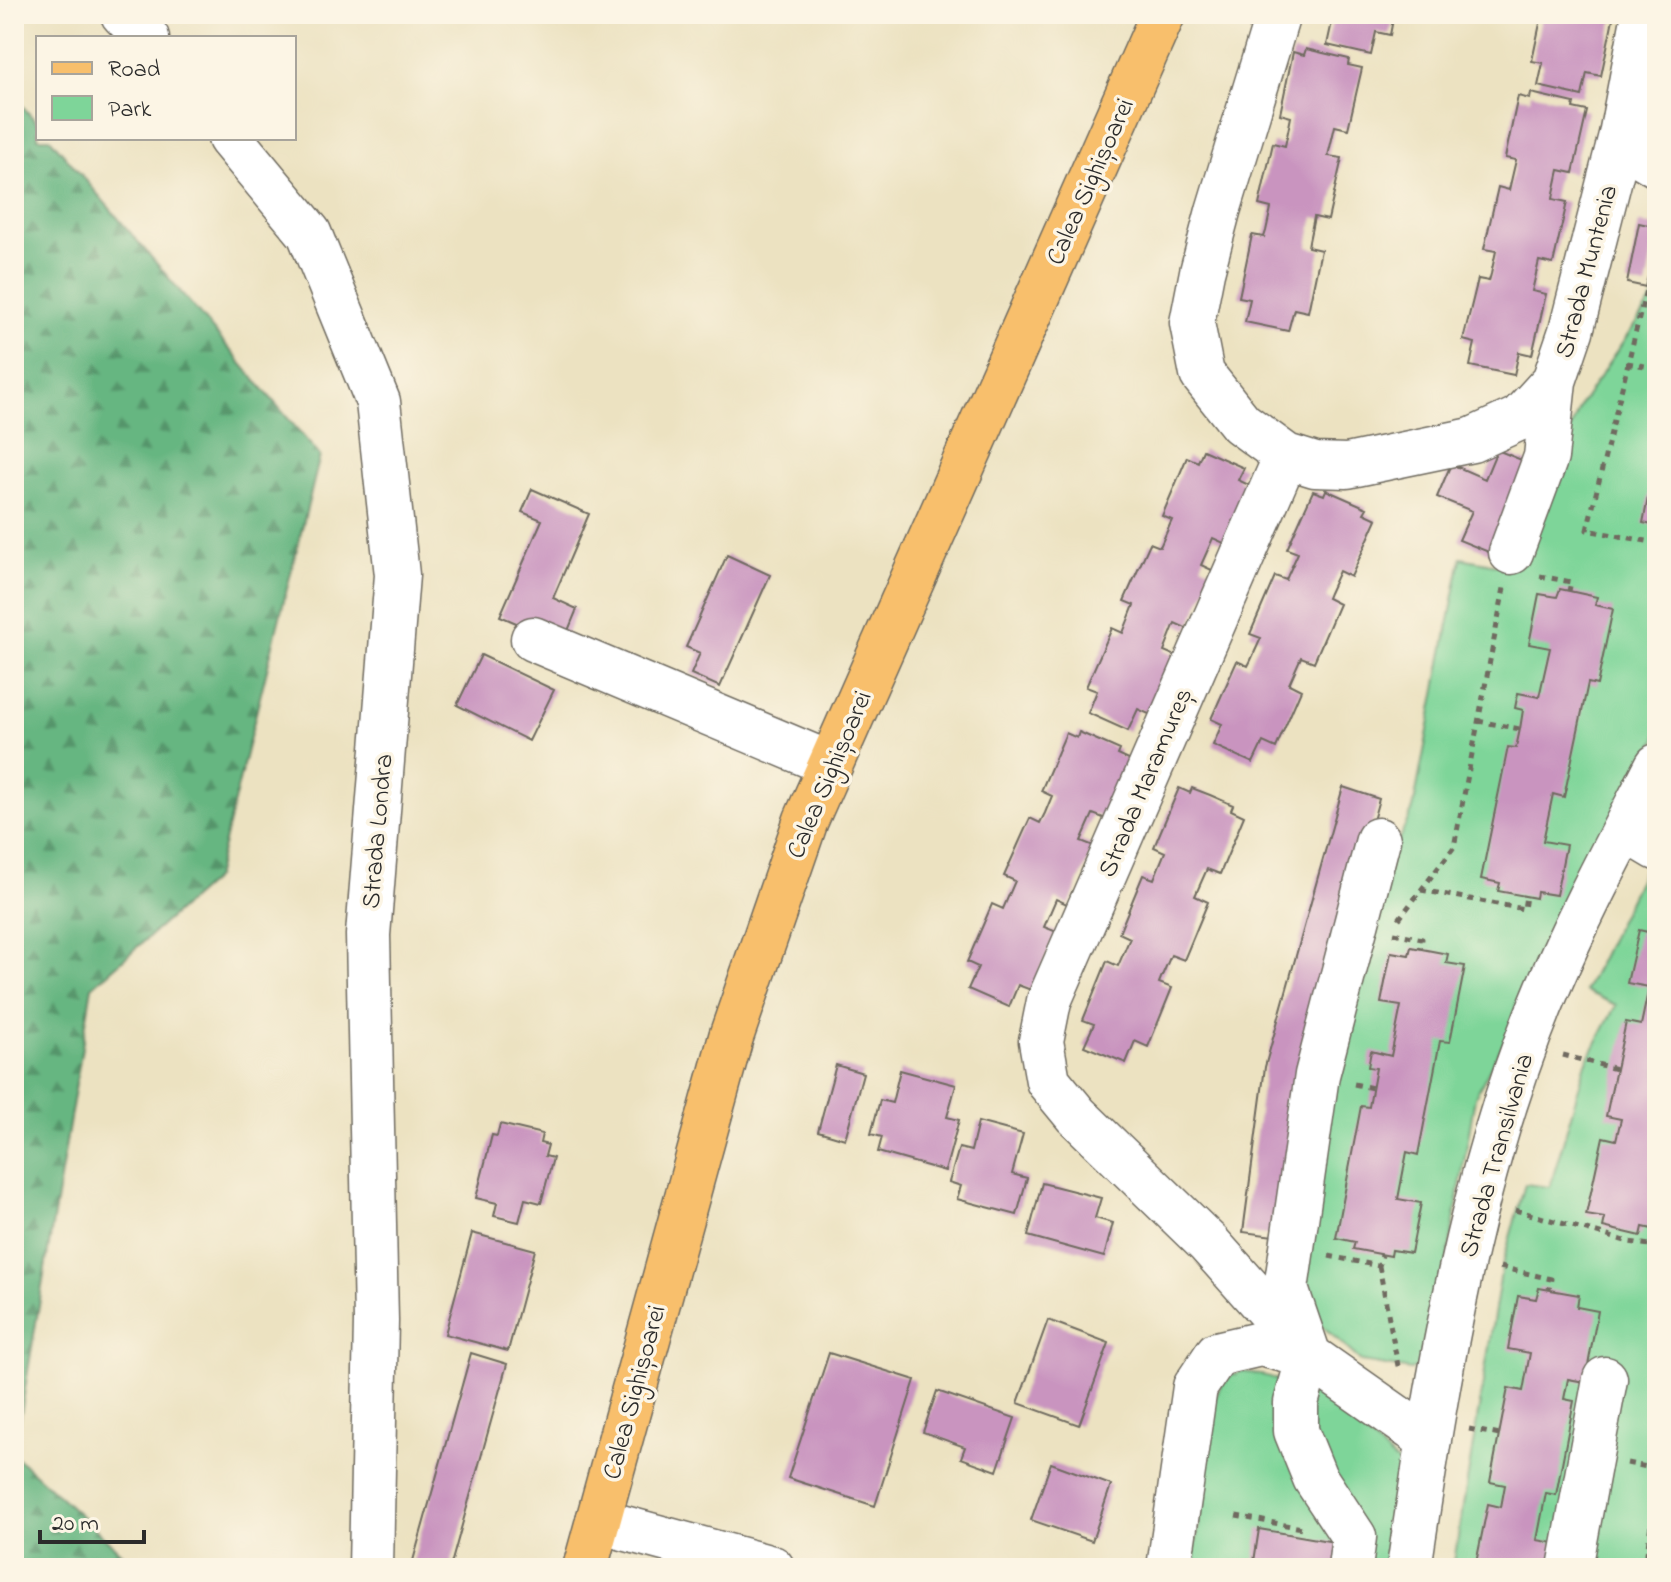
<svg xmlns="http://www.w3.org/2000/svg" width="1671" height="1582" font-family="'Indie Flower',sans-serif">
<style>
.green{fill:#7ed599;stroke:#548062;stroke-width:2}
.forest{fill:url(#forest-firs);stroke:#487056;stroke-width:2}
.building{fill:#c994bf}
.lines{fill:none;stroke-linecap:round;stroke-linejoin:round}
.minor-casing{stroke:#6f6b60;stroke-width:47}
.major-casing{stroke:#6f6b60;stroke-width:47}
.path{stroke:#6f6b60;stroke-width:5;stroke-dasharray:6 6;stroke-linecap:butt}
.minor{stroke:#fff;stroke-width:44}
.major{stroke:#f8bf6c;stroke-width:44}
.labels{text-anchor:middle;stroke-width:7;stroke-linejoin:round;paint-order:stroke}
.street-label{font-size:26px;fill:#2b2b2b;stroke:#fcf5e5}
</style>
<defs>
<pattern id="forest-firs" width="22" height="20" patternUnits="userSpaceOnUse" patternTransform="scale(2)"><rect width="22" height="20" fill="#66b681"/><path d="M5 1l3.5 6h-7zM16 11l3.5 6h-7z" fill="#54946a"/></pattern>
</defs>
<rect width="100%" height="100%" fill="#fcf5e5"/>
<filter id="ink" filterUnits="userSpaceOnUse"><feTurbulence type="fractalNoise" baseFrequency=".0125" numOctaves="2"/><feDisplacementMap in="SourceGraphic" scale="16" xChannelSelector="R" yChannelSelector="G"/><feConvolveMatrix kernelMatrix="1 2 1 2 8 2 1 2 1" color-interpolation-filters="sRGB"/></filter>
<filter id="wash" filterUnits="userSpaceOnUse"><feTurbulence type="fractalNoise" baseFrequency=".006" numOctaves="4" result="noise"/><feDisplacementMap in="SourceGraphic" scale="32" xChannelSelector="R" yChannelSelector="G"/><feGaussianBlur stdDeviation="1.8" result="paint"/><feColorMatrix in="noise" values="0 0 0 0 0 0 0 0 0 0 0 0 0 0 0 0 0 1.4 0 .05"/><feComposite in="paint" operator="in"/></filter>
<g filter="url(#wash)">
<rect width="100%" height="100%" fill="#ece2c1"/>
<!-- green -->
<path class="green" d="M1657 281V738L1583 890 1475 1097 1440 1305 1427 1362 1411 1370 1362 1362 1319 1323 1301 1262 1334 1040 1385 868 1413 809 1461 558 1513 568 1581 404 1653 298Z
M1657 842V1568H1453L1502 1266 1525 1184 1550 1187 1586 1063 1616 1005 1585 991Z
M1242 1371 1270 1377 1322 1397 1399 1464 1413 1496 1404 1568H1191L1199 1526 1197 1465 1208 1411 1224 1379Z"/>
<!-- forest -->
<path class="forest" d="M14 96 38 124V138H50L320 456 215 878 92 987 14 1455 138 1568H14Z"/>
<g id="blocks">
<!-- building -->
<path class="building" d="M1322 14H1394L1390 35 1376 32 1371 55 1327 45 1332 22 1321 20Z
M1542 14H1614L1601 76 1587 73 1582 96 1538 86 1543 63 1532 61Z
M1306 49 1349 59 1348 65 1362 68 1348 129 1335 126 1328 156 1342 158 1328 220 1314 217 1309 241 1308 247 1321 250 1308 312 1294 309 1288 331 1245 322 1250 299 1239 297 1252 235 1264 237 1266 231 1271 208 1259 205 1273 143 1285 146 1291 117 1280 114 1293 52 1304 55Z
M1531 93 1574 103 1573 108 1587 111 1573 173 1559 170 1554 193 1553 199 1567 202 1553 264 1539 261 1532 291 1546 294 1532 355 1519 352 1514 375 1470 366 1475 343 1463 340 1478 279 1489 281 1491 274 1496 251 1484 249 1498 187 1509 190 1516 160 1505 158 1518 96 1530 99Z
M1639 223 1657 227 1646 287 1627 283Z
M1203 450 1244 468 1238 480 1251 486 1226 544 1213 538 1201 565 1214 571 1188 629 1175 623 1164 651 1176 656 1151 715 1138 709 1128 731 1088 713 1097 691 1086 687 1112 628 1123 633 1134 605 1124 601 1150 543 1160 547 1172 520 1162 516 1187 457 1198 462Z
M1497 450 1529 463 1491 553 1459 540 1472 511 1437 497 1451 464 1485 479Z
M1656 458 1657 459V526L1643 523Z
M532 489 589 514 553 598 577 609 563 643 500 616 542 520 522 512Z
M1326 490 1367 508 1364 513 1377 519 1351 577 1339 571 1329 593 1327 598 1339 604 1314 662 1301 657 1289 684 1301 690 1276 748 1263 742 1253 763 1213 745 1222 724 1211 719 1237 661 1248 666 1251 660 1261 638 1250 634 1275 576 1286 580 1288 575 1298 553 1287 549 1313 491 1324 495Z
M727 555 770 575 720 687 691 674 700 653 686 647Z
M1560 589 1597 597 1595 605 1613 609 1597 685 1588 683 1564 797 1553 794 1543 841 1566 845 1556 895 1537 892 1536 898 1498 891 1500 883 1481 879 1508 747 1516 748 1520 729 1523 710 1515 708 1518 693 1539 697 1550 648 1529 644 1539 594 1557 597Z
M481 655 554 690 529 741 457 705Z
M1079 732 1120 750 1118 755 1131 761 1106 819 1093 814 1081 841 1094 846 1069 905 1056 899 1044 927 1057 932 1031 990 1018 985 1009 1007 968 989 978 967 967 962 992 904 1003 909 1015 881 1004 876 1030 818 1040 823 1045 813 1052 796 1041 791 1066 733 1077 738Z
M1343 787 1379 799 1303 1074 1281 1237 1243 1232 1265 1067Z
M1179 788 1190 793 1192 788 1210 795 1233 805 1231 810 1244 816 1220 874 1207 869 1195 896 1208 902 1184 960 1171 955 1161 978 1159 983 1172 988 1148 1047 1135 1041 1126 1063 1084 1046 1094 1024 1083 1020 1107 961 1118 966 1130 938 1119 933 1143 875 1154 879 1165 852 1154 847Z
M1639 930 1657 934V1148L1651 1175 1657 1176V1230L1643 1227 1641 1236 1603 1227 1605 1218 1586 1215 1603 1137 1616 1140 1621 1119 1606 1116 1626 1022 1641 1025 1649 987 1627 983Z
M1411 947 1448 954 1446 963 1465 966 1450 1042 1440 1041 1418 1155 1407 1152 1398 1199 1421 1203 1411 1253 1392 1250 1391 1256 1353 1249 1355 1242 1336 1238 1361 1106 1369 1107 1376 1068 1368 1067 1371 1051 1391 1056 1401 1006 1381 1003 1391 952 1409 955Z
M836 1065 863 1073 845 1139 818 1131Z
M900 1070 956 1085 947 1117 959 1120 945 1171 878 1152 882 1137 871 1134 880 1100 892 1103Z
M978 1122 1023 1134 1012 1174 1027 1178 1017 1215 957 1199 961 1186 949 1182 959 1148 971 1151Z
M500 1124 542 1134 540 1143 548 1145 545 1156 553 1158 541 1203 525 1199 519 1222 494 1216 497 1203 476 1198 492 1135 497 1136Z
M1042 1183 1101 1198 1095 1218 1113 1223 1104 1257 1028 1236Z
M472 1233 535 1250 508 1351 445 1334Z
M1539 1288 1579 1295 1577 1307 1598 1311 1585 1382 1568 1379 1564 1399 1574 1401 1556 1495 1546 1493 1537 1540 1560 1544 1556 1568H1475L1488 1504 1501 1507 1505 1485 1490 1482 1508 1388 1523 1391 1530 1353 1508 1349 1518 1296 1536 1299Z
M1048 1320 1109 1343 1079 1425 1018 1403Z
M471 1353 507 1364 450 1568H411Z
M829 1353 915 1380 875 1506 788 1478Z
M937 1391 1015 1418 997 1471 961 1458 965 1447 923 1432Z
M1051 1463 1111 1485 1092 1541 1031 1520Z
M1259 1529 1346 1544 1342 1568H1253Z"/>
</g>
</g>
<g filter="url(#ink)">
<use href="#blocks" fill-opacity="0" stroke="#6f6b60" stroke-width="2"/>
<g class="lines">
<!-- minor casing -->
<g class="minor-casing">
<path id="minor" d="M123 14 147 38
M1278 14 1218 211 1202 272 1192 323 1202 374 1241 423 1286 456 1315 465 1347 466 1472 440 1520 418 1554 381 1571 331 1621 135 1644 14
M1647 98 1640 135 1647 159 1657 165
M230 138 309 233 378 402 397 575 368 935 376 1321 371 1568
M1286 456 1049 1001 1041 1041 1048 1081 1076 1115 1209 1244 1309 1356 1429 1440
M1511 552 1546 457 1554 381
M533 639 830 764
M1625 829 1657 848
M598 1521 772 1568
M1169 1568 1195 1387 1217 1354 1260 1344 1309 1356
M1350 1568 1354 1537 1315 1478 1296 1431V1403L1309 1356 1286 1289 1317 1075 1378 840
M1409 1568C1438 1373 1470 1172 1547 990 1579 914 1619 840 1657 766
M1570 1568 1605 1379"/>
</g>
<!-- major casing -->
<g class="major-casing">
<path id="major" d="M585 1568 731 1037 806 820 1163 14"/>
</g>
<!-- path -->
<path class="path" d="M1657 245 1587 530 1657 543
M1627 363 1657 368
M1540 576 1571 582 1569 591
M1478 721 1520 729
M1421 890 1524 909 1526 896
M1399 919 1454 847 1504 588
M1394 933 1422 939 1420 949
M1563 1055 1616 1069
M1354 1084 1373 1088
M1515 1210 1629 1242 1657 1246
M1329 1256 1379 1266 1382 1255
M1379 1266 1399 1371
M1500 1267 1551 1279 1549 1289
M1469 1429 1500 1435
M1627 1463 1657 1469
M1236 1516 1302 1528
M1645 1568 1657 1480"/>
<!-- minor -->
<use href="#minor" class="minor"/>
<!-- major -->
<use href="#major" class="major"/>
</g>
</g>
<g class="labels">
<!-- street labels -->
<g class="street-label">
<text transform="translate(1089 181) rotate(-66)" y="9">Calea Sighișoarei</text>
<text transform="translate(1585 271) rotate(-75)" y="9">Strada Muntenia</text>
<text transform="translate(828 774) rotate(-67)" y="9">Calea Sighișoarei</text>
<text transform="translate(1144 782) rotate(-67)" y="9">Strada Maramureș</text>
<text transform="translate(376 831) rotate(-85)" y="9">Strada Londra</text>
<text transform="translate(1495 1155) rotate(-74)" y="9">Strada Transilvania</text>
<text transform="translate(633 1392) rotate(-75)" y="9">Calea Sighișoarei</text>
</g>
</g>
<!-- margin -->
<rect width="1671" height="1582" fill="none" stroke="#fcf5e5" stroke-width="48"/>
<!-- legend -->
<rect x="36" y="36" width="260" height="104" fill="#fcf5e5" stroke="#a8a49b" stroke-width="2"/>
<rect x="52" y="62" width="40" height="12" fill="#f8bf6c" stroke="#a8a49b" stroke-width="2"/>
<text x="108" y="76" font-size="24" fill="#2b2b2b">Road</text>
<rect x="52" y="96" width="40" height="24" fill="#7ed599" stroke="#a8a49b" stroke-width="2"/>
<text x="108" y="116" font-size="24" fill="#2b2b2b">Park</text>
<!-- scale -->
<path d="M40 1530v12h104v-12" fill="none" stroke="#2b2b2b" stroke-width="4"/>
<text x="52" y="1530" font-size="24" fill="#2b2b2b" stroke="#fcf5e5" stroke-width="6" paint-order="stroke">20 m</text>
</svg>
